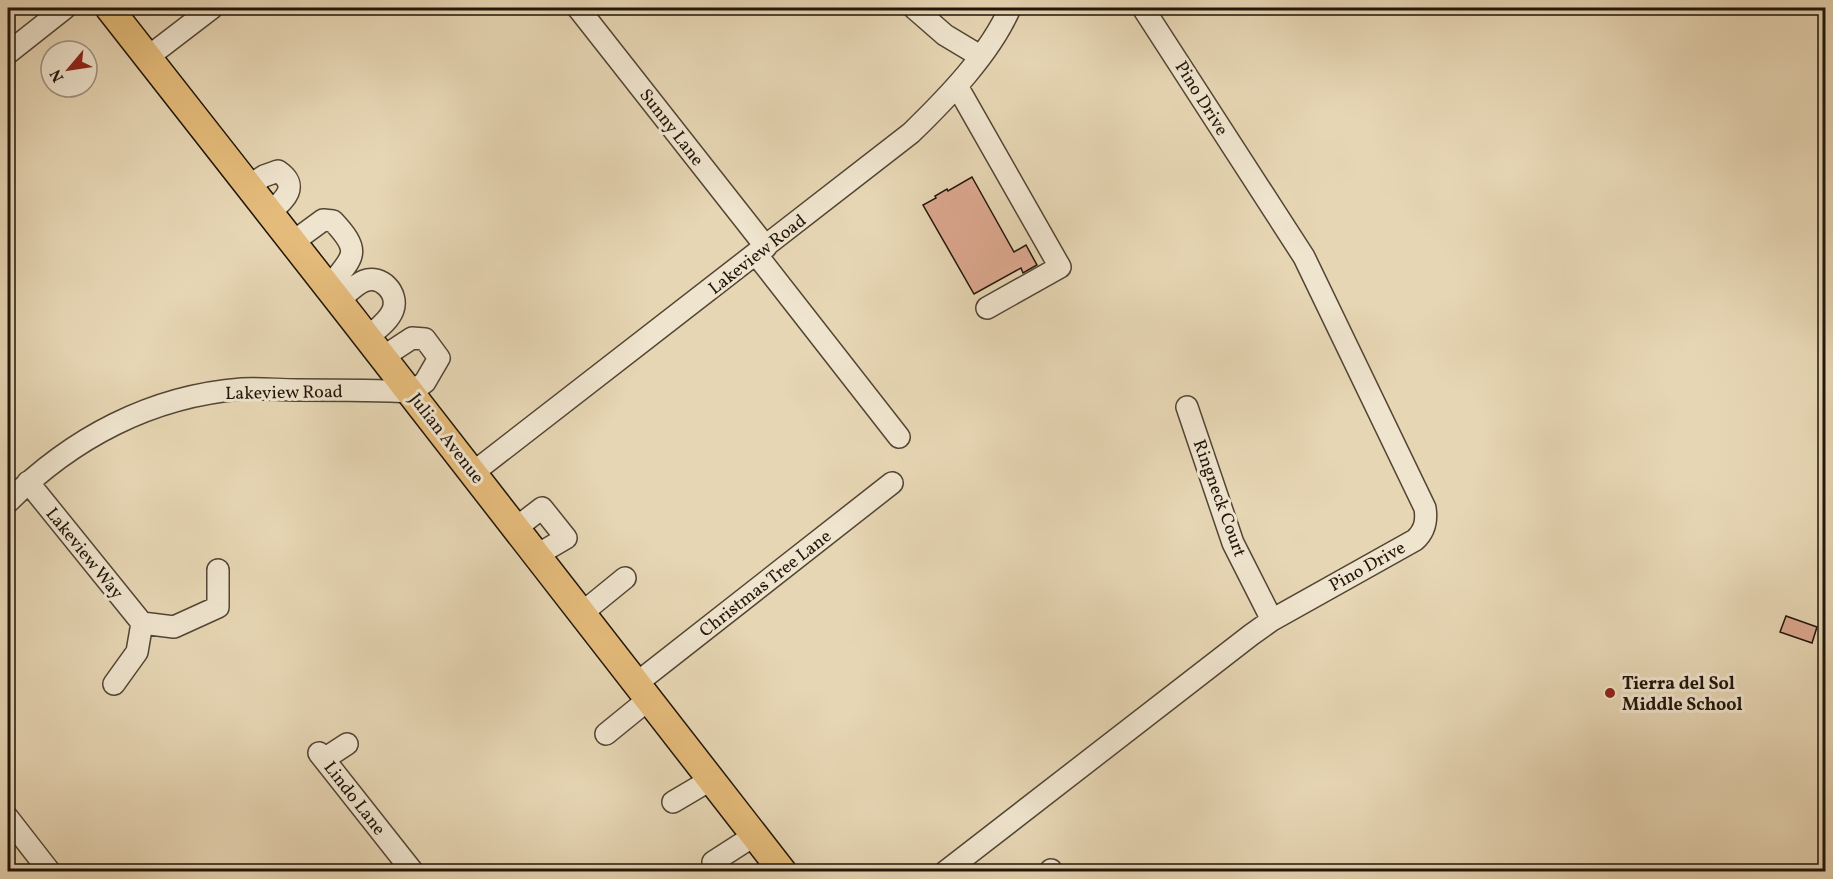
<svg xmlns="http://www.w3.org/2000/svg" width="1833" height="879" font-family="Vollkorn,serif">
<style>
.building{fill:#dda890;stroke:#211509;stroke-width:1.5}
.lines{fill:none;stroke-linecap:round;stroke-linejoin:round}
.minor-casing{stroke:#524534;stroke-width:24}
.major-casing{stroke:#211509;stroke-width:30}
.minor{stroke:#efe4ce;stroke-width:21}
.major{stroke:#e4bb7a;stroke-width:27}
.poi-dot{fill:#8f2418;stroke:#efe4ce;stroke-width:2}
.labels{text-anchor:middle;stroke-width:6;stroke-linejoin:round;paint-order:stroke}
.street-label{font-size:18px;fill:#211509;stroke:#efe4ce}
.poi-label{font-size:18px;font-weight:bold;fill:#211509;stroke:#efe4ce;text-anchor:start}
</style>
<rect width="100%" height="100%" fill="#e7d6b4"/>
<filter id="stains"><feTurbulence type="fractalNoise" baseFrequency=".00333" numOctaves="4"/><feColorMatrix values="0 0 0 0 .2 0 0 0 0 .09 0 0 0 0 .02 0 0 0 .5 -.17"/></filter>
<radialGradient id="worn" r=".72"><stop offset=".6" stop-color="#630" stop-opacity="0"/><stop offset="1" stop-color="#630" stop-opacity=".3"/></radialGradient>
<!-- building -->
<path class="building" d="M972 177 1014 252 1026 245 1037 265 1023 273 1021 268 974 294 923 205 936 198 935 196 947 189 948 191Z
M1786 616 1817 627 1812 643 1780 632Z"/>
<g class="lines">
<!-- minor casing -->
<g class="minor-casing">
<path id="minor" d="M578 8 766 247
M914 8 945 35 980 56
M8 53 65 8
M148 57 212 8
M957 86 1060 267 987 308
M250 185 264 176 278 171C300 186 285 200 270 212
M293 242 323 220 333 221C364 254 352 257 328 288
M756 254 899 437
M338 301C346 295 354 285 364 281 381 274 399 293 393 310 389 321 376 330 368 337
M1187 407 1233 543 1272 620
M474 472 911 133C947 98 990 54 1010 8
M28 482 142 623
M8 502C72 438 151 396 242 389 260 388 279 390 297 390 335 390 374 390 412 392L425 382 439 358 425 339 412 338 383 357
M516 528 542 508 566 538 537 555
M582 613 625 578
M142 623 174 627 218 607V570
M637 683 892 483
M114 684 137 652 142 623
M606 734 649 699
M319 753 413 872
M324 759 347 744
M673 802 712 779
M8 818 50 872
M1051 870 1052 872
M719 872 713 862 755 835
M945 872 1251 635 1272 620 1415 540C1425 531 1427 521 1425 508L1304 257 1143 8"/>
</g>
<!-- major casing -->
<g class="major-casing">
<path id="major" d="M109 8C335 295 559 583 783 872"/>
</g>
<!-- minor -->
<use href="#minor" class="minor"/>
<!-- major -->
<use href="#major" class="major"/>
</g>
<!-- markers -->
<circle class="poi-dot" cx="1610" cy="693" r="6"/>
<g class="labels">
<!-- street labels -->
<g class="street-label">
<text transform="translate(1202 98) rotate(58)" y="6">Pino Drive</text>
<text transform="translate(672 127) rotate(52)" y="6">Sunny Lane</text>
<text transform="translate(757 254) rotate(-38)" y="6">Lakeview Road</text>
<text transform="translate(284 392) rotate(-1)" y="6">Lakeview Road</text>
<text transform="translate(447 438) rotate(52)" y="6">Julian Avenue</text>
<text transform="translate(1220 498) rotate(70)" y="6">Ringneck Court</text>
<text transform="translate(85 553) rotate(51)" y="6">Lakeview Way</text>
<text transform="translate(1367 566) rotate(-29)" y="6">Pino Drive</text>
<text transform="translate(765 583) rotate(-38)" y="6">Christmas Tree Lane</text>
<text transform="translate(355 798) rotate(52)" y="6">Lindo Lane</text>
</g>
<!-- poi labels -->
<g class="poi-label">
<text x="1622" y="689">Tierra del Sol<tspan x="1622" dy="21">Middle School</tspan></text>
</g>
</g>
<!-- margin -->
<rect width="1833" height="879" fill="none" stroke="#e7d6b4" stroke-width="30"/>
<rect x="9" y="9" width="1815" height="861" fill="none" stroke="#211509" stroke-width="3"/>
<rect x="15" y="15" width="1803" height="849" fill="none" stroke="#211509" stroke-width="1.5"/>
<!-- north arrow -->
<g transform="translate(69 69) rotate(241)"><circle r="28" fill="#efe4ce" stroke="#9d917f" stroke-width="1.5"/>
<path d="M0-4.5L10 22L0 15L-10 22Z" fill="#8f2418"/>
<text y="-9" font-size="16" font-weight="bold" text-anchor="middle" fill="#211509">N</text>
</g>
<rect width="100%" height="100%" filter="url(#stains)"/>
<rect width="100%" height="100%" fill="url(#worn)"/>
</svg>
